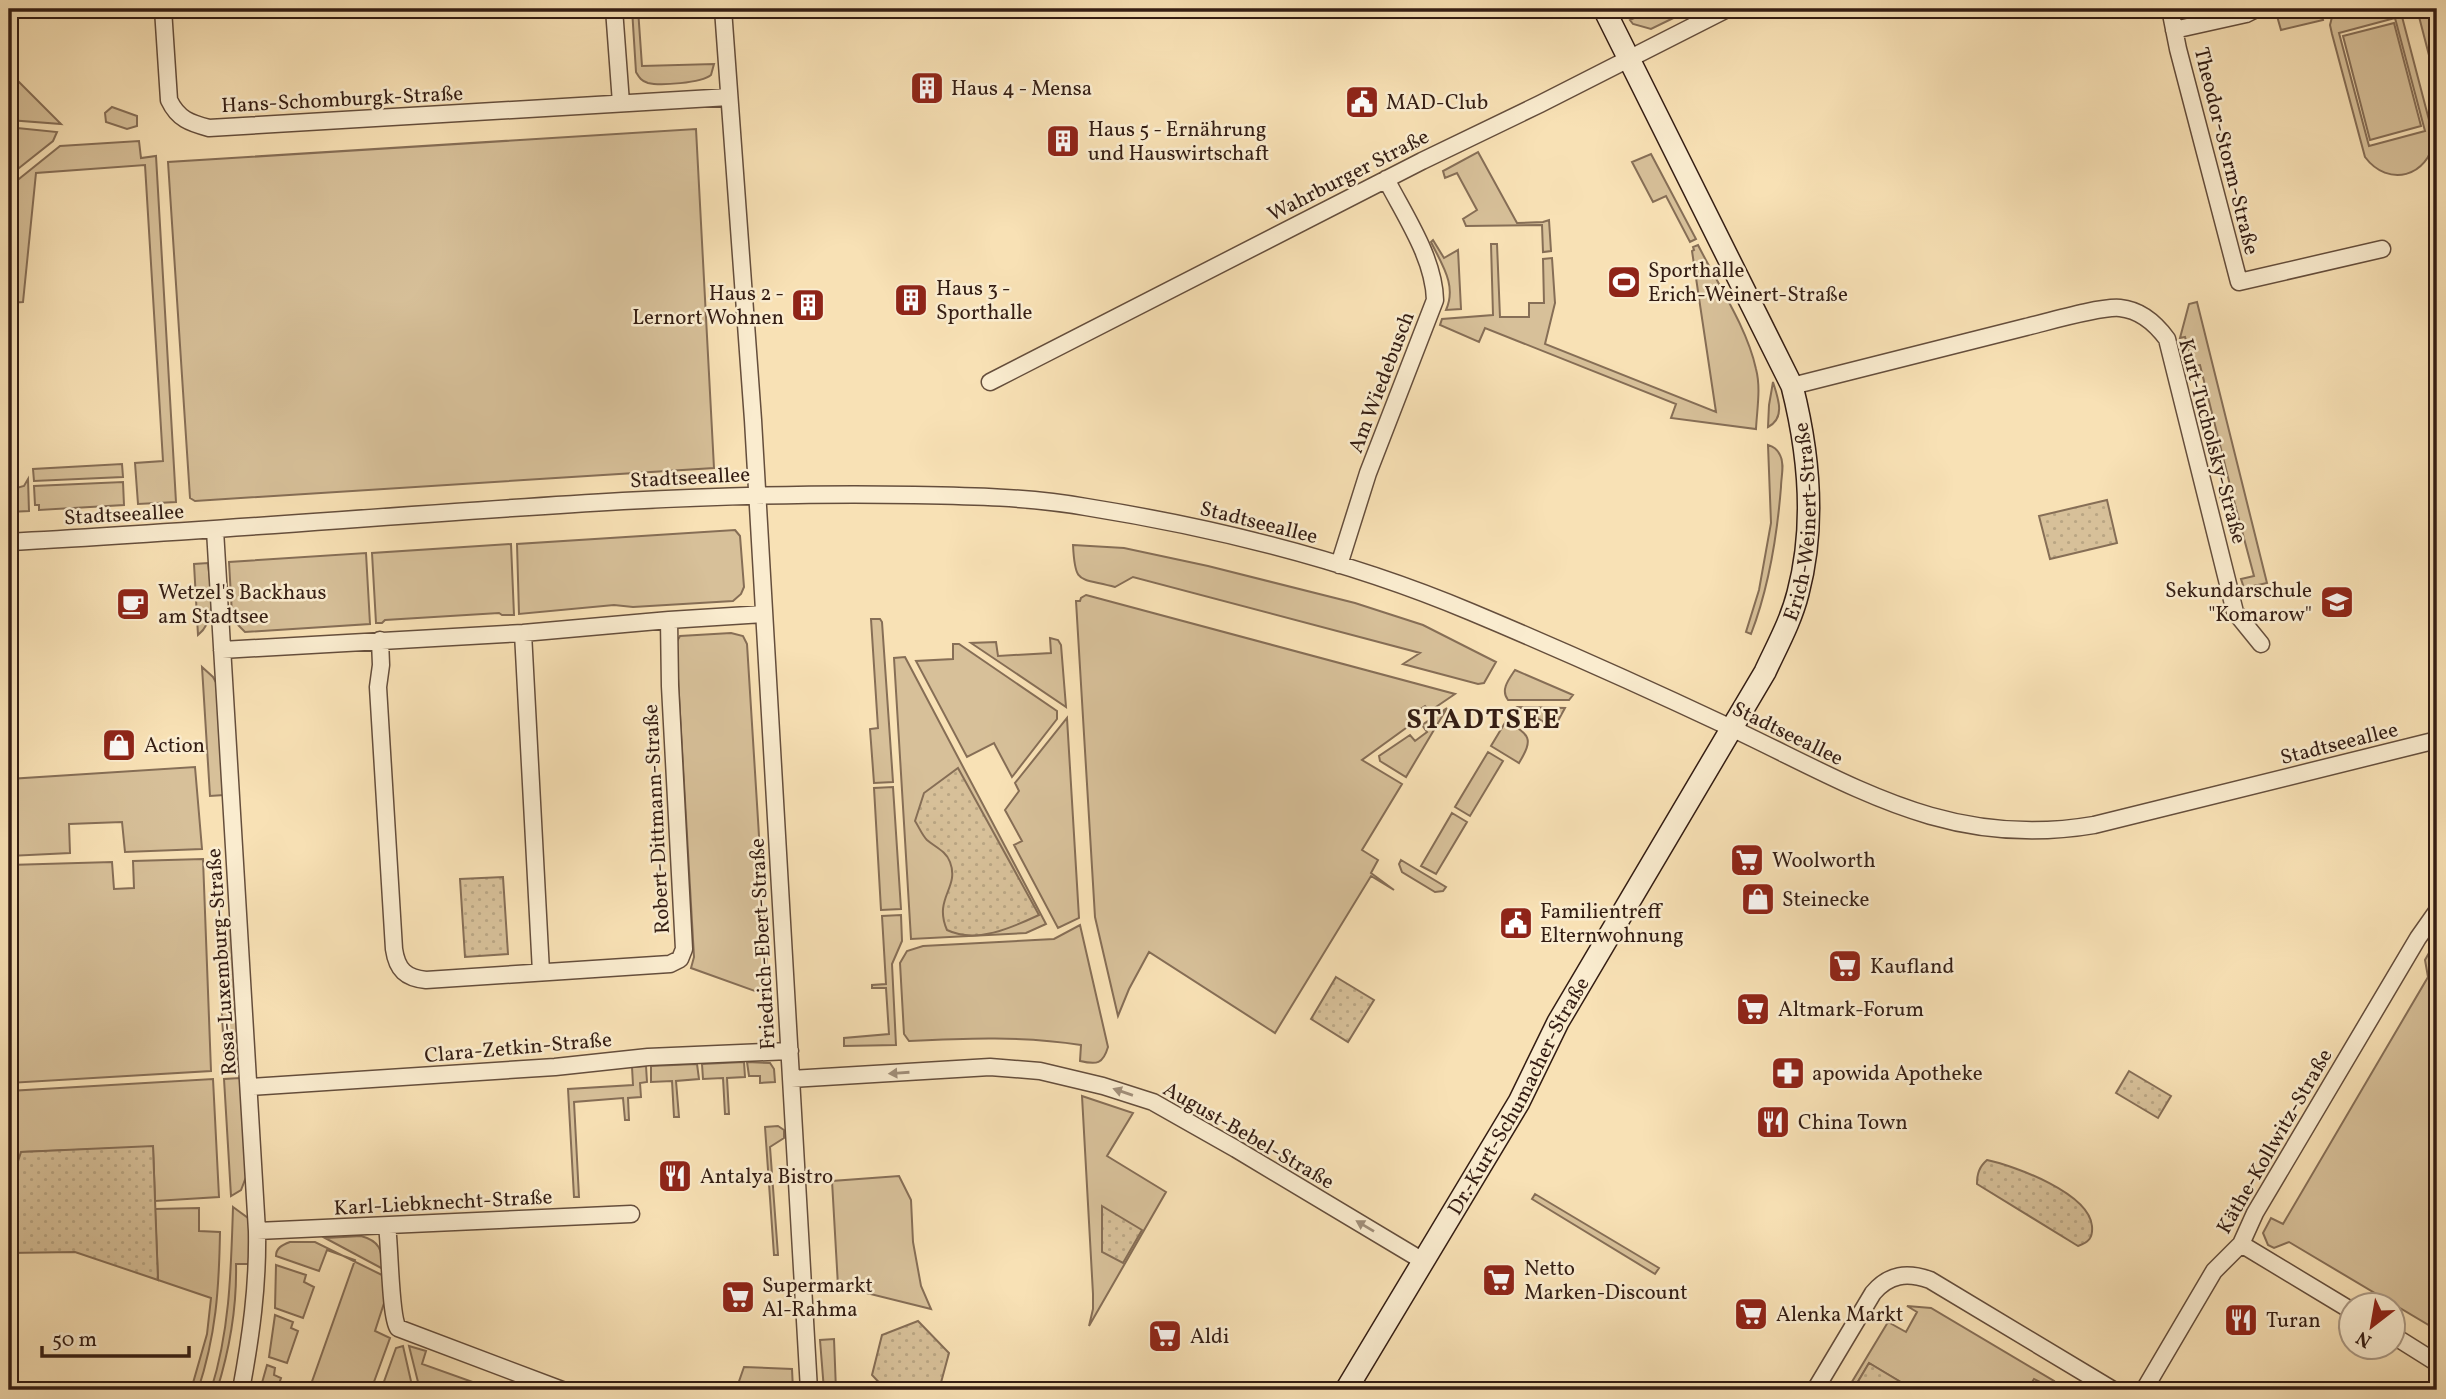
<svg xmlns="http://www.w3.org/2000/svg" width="2446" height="1399" font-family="Vollkorn,serif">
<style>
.grass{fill:#d7c099;stroke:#866e56;stroke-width:2;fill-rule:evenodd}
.park{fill:url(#park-dots);stroke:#866e56;stroke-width:2}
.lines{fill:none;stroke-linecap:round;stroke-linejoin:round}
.street-casing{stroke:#654e3c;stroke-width:19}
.secondary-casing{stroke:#341d13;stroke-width:24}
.street{stroke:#faeccf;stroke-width:16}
.secondary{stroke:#faeccf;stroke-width:21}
.oneway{fill:#a18f7a}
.labels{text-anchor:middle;stroke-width:5;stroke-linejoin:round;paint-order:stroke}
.poi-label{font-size:21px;fill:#341d13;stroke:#faeccf;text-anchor:start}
.street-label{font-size:21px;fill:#341d13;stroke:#faeccf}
.district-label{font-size:28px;font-weight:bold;letter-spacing:2px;fill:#341d13;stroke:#faeccf}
</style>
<defs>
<pattern id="park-dots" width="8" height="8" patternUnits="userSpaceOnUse" patternTransform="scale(1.75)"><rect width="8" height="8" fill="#d7c099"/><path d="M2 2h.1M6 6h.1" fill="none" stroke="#b9a583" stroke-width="1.8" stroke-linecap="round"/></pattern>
</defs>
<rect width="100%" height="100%" fill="#f8e1b5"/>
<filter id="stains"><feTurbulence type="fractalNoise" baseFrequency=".00286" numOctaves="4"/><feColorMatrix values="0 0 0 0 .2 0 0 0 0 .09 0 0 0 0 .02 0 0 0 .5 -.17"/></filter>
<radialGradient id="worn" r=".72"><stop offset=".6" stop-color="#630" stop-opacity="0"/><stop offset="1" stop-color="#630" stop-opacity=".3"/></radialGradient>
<!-- grass -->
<path class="grass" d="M632 9H638L642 66 714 64 711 75C701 83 660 86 648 83 641 81 639 77 636 72Z
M1652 9H1692L1651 29 1633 24 1630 20Z
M2281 9H2320L2323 20 2281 30 2277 16 2282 13Z
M2334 9H2400L2434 139C2429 177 2388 188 2365 157L2332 34 2330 25ZM2395 18 2425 131 2369 146 2339 33Z
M2417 9H2436L2437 86Z
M2394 23 2421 126 2370 140 2343 36Z
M12 75 61 124 9 120V76Z
M112 107 137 116V126L127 129 106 122 105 113Z
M17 128 57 132 53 141 9 176V135Z
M696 129 714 468 195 501 190 498 168 162Z
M139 141 141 158 156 156 176 502 138 504 135 463 163 461 145 165 36 173 23 302 9 303V187L60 146Z
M1478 152 1517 223 1543 222 1549 220 1551 251 1543 252 1542 225 1466 226 1463 219 1477 210 1457 173 1445 178 1443 171Z
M1651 154 1696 239 1690 242 1666 196 1653 202 1632 162Z
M1433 240 1444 258 1458 250 1461 309 1446 310C1457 285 1442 265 1431 242Z
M1491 244H1497L1500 317H1529V303H1544L1543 259 1552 258 1555 303 1545 344 1716 412 1692 251 1694 250 1693 247 1698 245C1717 283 1747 327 1756 369 1761 388 1757 409 1756 429L1671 418 1676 404 1485 328 1479 342 1440 325 1442 319 1493 315Z
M2197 302 2267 583 2244 588 2241 579 2254 576 2233 497 2221 499 2219 493 2231 489 2200 365 2193 366 2185 337 2180 338 2189 304Z
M1773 382C1778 398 1786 418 1768 427L1769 405Z
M1768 445C1774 447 1777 449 1780 455 1785 464 1781 477 1781 487 1777 537 1769 587 1751 634L1746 632 1759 590 1771 523Z
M122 464 123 477 34 481 33 469Z
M28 479 29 511 9 512V490L24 486Z
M123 482 124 505 39 510V505H35L34 486Z
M735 530 740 536 744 587 741 594 733 601 633 607 614 605 519 614 517 544Z
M511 544 514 615H502L499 613 385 620 382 623H376L372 553Z
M1073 545 1124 548 1208 566 1355 603 1423 625 1496 662 1484 683 1478 684 1403 664 1420 653 1133 577 1115 587C1078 577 1075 585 1073 545Z
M366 553 370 624 245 632 235 622 232 614 229 562Z
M208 563C210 588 219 618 198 635L194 564Z
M1086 595 1455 694 1430 711 1425 706 1413 714 1417 720 1362 760 1402 784 1362 850 1378 860 1371 873 1394 890 1371 876 1275 1033 1149 952 1129 989 1118 1016 1095 917 1076 601H1080L1081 598Z
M871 619H880L882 622 893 782 874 783 870 729 878 728Z
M731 633 743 636 747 644 769 996 691 968 694 957 676 643 680 636Z
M1050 638 1058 640 1061 645 1066 707 971 643 996 642 998 656 1051 653Z
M953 644H959L1057 711V719L1012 777 994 743 967 757 916 661 953 659Z
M905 657 1046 924 1026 933 911 939 894 658Z
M202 667 213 677 218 686 224 795 210 796Z
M1515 670 1573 695 1569 700H1508C1500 690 1509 679 1515 670Z
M1519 707 1565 708 1554 728Z
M1447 708 1406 777 1380 761 1379 756 1410 735 1415 741 1427 732 1422 725Z
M1067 718 1079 918 1058 928 1014 845 1022 841 1005 810 1019 791 1015 783Z
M1506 721C1530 735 1534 738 1519 763L1491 746Z
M1488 752 1503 761 1470 816 1455 807Z
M195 767 202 849 125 852 122 822 69 824 70 853 9 856V779Z
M893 787 901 909 881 910 874 788Z
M1452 813 1467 822 1436 874 1421 866Z
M203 859 211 1071 9 1083V865L112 862 114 889 134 888 133 861Z
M1401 860 1446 887 1443 891 1435 892 1402 872 1399 864Z
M901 915 902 941 892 964 896 1045 844 1046V1038L889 1034 886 988H872V985L886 984 882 916Z
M231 924 239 1070H225L217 925Z
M1080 925 1108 1047C1103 1064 1097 1065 1080 1061L1081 1045C1023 1036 967 1038 909 1041L904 1034 900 963 907 951 923 946 1054 939Z
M2437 939V1330L2289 1242 2274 1248 2268 1245 2263 1233 2271 1218 2283 1224 2428 977 2425 960Z
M744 1062 745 1077 727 1078 729 1114H725L723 1078 703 1079 702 1064Z
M747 1062 770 1063 774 1069 775 1082 760 1083V1076H749Z
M697 1064 699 1079 676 1081 679 1117H674L672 1081 651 1082V1066Z
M646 1066 647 1082 640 1083 641 1097 628 1098 629 1120H625L623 1098 574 1102 579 1197H574L568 1089 633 1085 632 1067Z
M240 1078 246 1177 241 1190 231 1196 224 1079Z
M213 1079 219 1197 155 1201 153 1147 22 1152 9 1189V1091Z
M1082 1096 1133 1113 1107 1156 1166 1192 1089 1326 1093 1309V1294Z
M778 1126 784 1130V1138L770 1147 778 1255H774L765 1127Z
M899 1176 911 1200 913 1242 921 1286 931 1309 838 1286 832 1181Z
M1535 1194 1659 1268 1655 1274 1532 1199Z
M233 1207 248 1218 250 1222V1264H236C237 1307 230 1348 217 1390H211C230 1330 231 1270 233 1207Z
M199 1208V1231L220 1232C219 1290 216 1335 198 1390H191L207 1334 211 1298 158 1280 155 1209Z
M361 1236C380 1241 382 1250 383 1269L325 1238Z
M290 1242H315L384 1276 386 1297 375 1331 390 1338 371 1390H309L355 1260 327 1250 319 1271 276 1256C276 1248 282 1245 290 1242Z
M276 1265 306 1275 304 1282 314 1287 303 1318 275 1308Z
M1907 1306 1931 1308 2054 1381 2052 1385H2046L2034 1379 2027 1390H1914L1869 1363 1853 1390H1847L1888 1322 1906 1332 1917 1312Z
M275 1315 293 1322 291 1328 298 1331 287 1363 269 1357Z
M834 1339 836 1390H824L820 1340Z
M403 1346 413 1390H381L396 1348Z
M409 1346 426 1351 422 1364 495 1390H420Z
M267 1365 275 1368 274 1375 281 1378 277 1390H260Z
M744 1367 792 1369 793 1390H736Z"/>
<!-- park -->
<path class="park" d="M2107 500 2117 543 2050 559 2039 516Z
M958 768 1039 915C1011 928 976 944 947 930 933 898 960 888 950 862 946 851 935 847 927 840 922 835 919 827 915 821L924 793Z
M503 877 508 954 465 957 460 879Z
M1336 977 1374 1000 1348 1042 1311 1019Z
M2129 1071 2171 1096 2158 1118 2116 1093Z
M153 1146 158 1280 75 1252 9 1253V1189L21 1152Z
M1987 1160C2015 1166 2089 1193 2092 1226 2093 1238 2089 1242 2078 1246L1977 1184C1977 1174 1979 1167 1987 1160Z
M1102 1206 1142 1230 1123 1263 1102 1252Z
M918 1321 949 1353 939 1390H886L872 1375 882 1335Z
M1869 1363 1914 1390H1853Z"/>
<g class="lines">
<!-- street casing -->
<g class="street-casing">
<path id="street" d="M163 9 169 100C178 119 190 123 209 128L729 97
M614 9 621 103
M723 9 753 420 809 1390
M2170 9 2178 49 2239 282 2382 249
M2174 30 2246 14 2256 9
M990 382 1422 161 1540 104 1727 9
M1792 386C1870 366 1948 347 2026 327 2047 322 2101 306 2120 308 2140 310 2156 324 2167 339L2235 612 2261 644
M215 530 257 1231C258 1286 251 1336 241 1390
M9 542C214 531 418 513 623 501 720 496 817 493 914 495 972 496 1029 497 1086 507 1217 528 1348 560 1471 612 1557 648 1642 686 1727 726 1853 785 1948 850 2094 825L2437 740
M1339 565 1368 473 1435 300C1434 258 1405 216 1386 179
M523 633 541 972
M380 640 381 665 378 687 394 949C397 970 406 978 426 980L670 964 680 959 684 949 670 686 669 620
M222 650 523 633 669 620 764 614
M791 1079 990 1067 1040 1071 1103 1086 1153 1102 1236 1149 1423 1261
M250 1087 555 1067 648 1057 790 1051
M387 1226C390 1246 390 1316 398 1328L562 1390
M257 1231 631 1214
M2241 1244 2352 1311
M2394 1336 2437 1363
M1815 1390 1873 1293C1889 1274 1907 1272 1930 1280L2113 1390
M2144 1390 2214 1271 2241 1244 2255 1213 2418 938 2437 911"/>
</g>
<!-- secondary casing -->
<g class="secondary-casing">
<g id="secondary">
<path id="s1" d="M1346 1390 1519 1102 1558 1022 1765 672C1777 646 1791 621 1798 593 1816 525 1809 453 1792 386L1604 9"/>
</g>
</g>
<!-- street -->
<use href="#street" class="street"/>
<!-- secondary -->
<use href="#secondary" class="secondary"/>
</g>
<!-- one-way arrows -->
<defs><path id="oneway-solid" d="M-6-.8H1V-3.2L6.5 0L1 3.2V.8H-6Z" transform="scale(1.75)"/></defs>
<g class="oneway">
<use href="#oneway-solid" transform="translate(899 1073) rotate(176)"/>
<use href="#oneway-solid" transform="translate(1123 1092) rotate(-161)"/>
<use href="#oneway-solid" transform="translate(1365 1226) rotate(-149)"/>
</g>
<!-- icons -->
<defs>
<g id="building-square" transform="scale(1.75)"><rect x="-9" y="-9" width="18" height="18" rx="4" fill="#8f2418" stroke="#faeccf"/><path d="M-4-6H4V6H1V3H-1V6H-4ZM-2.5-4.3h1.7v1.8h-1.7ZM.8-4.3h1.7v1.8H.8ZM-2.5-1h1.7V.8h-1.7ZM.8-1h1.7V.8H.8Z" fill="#fff"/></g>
<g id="civic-square" transform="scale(1.75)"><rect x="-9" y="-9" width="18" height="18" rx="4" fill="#8f2418" stroke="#faeccf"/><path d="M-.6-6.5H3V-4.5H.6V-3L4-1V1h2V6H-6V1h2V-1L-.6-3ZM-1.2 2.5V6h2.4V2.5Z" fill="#fff"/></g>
<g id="stadium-square" transform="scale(1.75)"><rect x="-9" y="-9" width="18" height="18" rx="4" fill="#8f2418" stroke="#faeccf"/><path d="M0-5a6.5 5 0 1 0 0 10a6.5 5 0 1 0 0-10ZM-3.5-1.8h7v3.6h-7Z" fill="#fff"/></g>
<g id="school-square" transform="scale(1.75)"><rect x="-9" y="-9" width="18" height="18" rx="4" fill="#8f2418" stroke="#faeccf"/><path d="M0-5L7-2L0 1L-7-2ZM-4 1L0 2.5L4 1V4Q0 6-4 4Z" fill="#fff"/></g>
<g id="cafe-square" transform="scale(1.75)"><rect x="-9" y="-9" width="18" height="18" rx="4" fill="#8f2418" stroke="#faeccf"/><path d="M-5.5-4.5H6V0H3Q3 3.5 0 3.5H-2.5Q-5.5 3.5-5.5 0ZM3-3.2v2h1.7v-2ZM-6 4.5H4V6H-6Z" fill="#fff"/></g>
<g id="shop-square" transform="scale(1.75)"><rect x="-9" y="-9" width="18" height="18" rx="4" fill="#8f2418" stroke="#faeccf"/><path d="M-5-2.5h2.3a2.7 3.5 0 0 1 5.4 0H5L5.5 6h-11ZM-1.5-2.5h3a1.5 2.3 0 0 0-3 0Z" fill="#fff"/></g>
<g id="supermarket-square" transform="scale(1.75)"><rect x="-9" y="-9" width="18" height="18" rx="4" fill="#8f2418" stroke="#faeccf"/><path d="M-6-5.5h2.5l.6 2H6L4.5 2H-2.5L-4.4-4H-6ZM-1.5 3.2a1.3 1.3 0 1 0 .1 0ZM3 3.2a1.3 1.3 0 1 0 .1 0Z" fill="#fff"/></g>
<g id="pharmacy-square" transform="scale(1.75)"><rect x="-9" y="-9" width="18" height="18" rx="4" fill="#8f2418" stroke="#faeccf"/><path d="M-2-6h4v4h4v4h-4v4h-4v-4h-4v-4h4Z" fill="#fff"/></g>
<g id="restaurant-square" transform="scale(1.75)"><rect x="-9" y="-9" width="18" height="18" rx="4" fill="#8f2418" stroke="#faeccf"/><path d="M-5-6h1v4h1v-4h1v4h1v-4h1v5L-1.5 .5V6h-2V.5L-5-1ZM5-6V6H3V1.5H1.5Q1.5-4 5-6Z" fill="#fff"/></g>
</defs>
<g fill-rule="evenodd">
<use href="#building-square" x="927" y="88"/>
<use href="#civic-square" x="1362" y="102"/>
<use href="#building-square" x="1063" y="141"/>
<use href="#stadium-square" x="1624" y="282"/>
<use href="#building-square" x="911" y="300"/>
<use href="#building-square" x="808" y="305"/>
<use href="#school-square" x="2337" y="602"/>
<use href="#cafe-square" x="133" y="604"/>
<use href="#shop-square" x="119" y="745"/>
<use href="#supermarket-square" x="1747" y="860"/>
<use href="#shop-square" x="1758" y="899"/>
<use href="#civic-square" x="1516" y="923"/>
<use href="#supermarket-square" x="1845" y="966"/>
<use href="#supermarket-square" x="1753" y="1009"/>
<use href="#pharmacy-square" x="1788" y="1073"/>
<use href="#restaurant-square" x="1773" y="1122"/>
<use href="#restaurant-square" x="675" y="1176"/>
<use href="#supermarket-square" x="1499" y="1280"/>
<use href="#supermarket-square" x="738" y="1297"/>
<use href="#supermarket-square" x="1751" y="1314"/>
<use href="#restaurant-square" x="2241" y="1320"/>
<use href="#supermarket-square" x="1165" y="1336"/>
</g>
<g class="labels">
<!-- poi labels -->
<g class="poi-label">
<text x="951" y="95">Haus 4 - Mensa</text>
<text x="1386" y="109">MAD-Club</text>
<text x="1088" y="136">Haus 5 - Ernährung<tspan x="1088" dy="24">und Hauswirtschaft</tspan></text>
<text x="1648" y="277">Sporthalle<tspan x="1648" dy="24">Erich-Weinert-Straße</tspan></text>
<text x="936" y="295">Haus 3 -<tspan x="936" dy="24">Sporthalle</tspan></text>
<text x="784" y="300" text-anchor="end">Haus 2 -<tspan x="784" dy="24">Lernort Wohnen</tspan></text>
<text x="2312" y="597" text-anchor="end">Sekundarschule<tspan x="2312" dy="24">"Komarow"</tspan></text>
<text x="158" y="599">Wetzel's Backhaus<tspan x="158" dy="24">am Stadtsee</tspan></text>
<text x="144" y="752">Action</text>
<text x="1772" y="867">Woolworth</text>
<text x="1782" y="906">Steinecke</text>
<text x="1540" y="918">Familientreff<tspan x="1540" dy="24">Elternwohnung</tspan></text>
<text x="1870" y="973">Kaufland</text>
<text x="1778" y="1016">Altmark-Forum</text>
<text x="1812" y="1080">apowida Apotheke</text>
<text x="1798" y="1129">China Town</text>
<text x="700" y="1183">Antalya Bistro</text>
<text x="1524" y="1275">Netto<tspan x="1524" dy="24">Marken-Discount</tspan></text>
<text x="762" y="1292">Supermarkt<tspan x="762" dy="24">Al-Rahma</tspan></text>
<text x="1776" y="1321">Alenka Markt</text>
<text x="2266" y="1327">Turan</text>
<text x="1190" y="1343">Aldi</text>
</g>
<!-- street labels -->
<g class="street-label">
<text transform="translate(342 99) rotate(-3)" y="7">Hans-Schomburgk-Straße</text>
<text transform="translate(2227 151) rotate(76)" y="7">Theodor-Storm-Straße</text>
<text transform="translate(1348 175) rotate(-27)" y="7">Wahrburger Straße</text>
<text transform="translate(1381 382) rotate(-69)" y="7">Am Wiedebusch</text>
<text transform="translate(2213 441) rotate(75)" y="7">Kurt-Tucholsky-Straße</text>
<text transform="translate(690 477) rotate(-3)" y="7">Stadtseeallee</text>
<text transform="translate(124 514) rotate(-3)" y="7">Stadtseeallee</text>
<text dy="7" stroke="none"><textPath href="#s1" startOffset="989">Erich-Weinert-Straße</textPath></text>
<text transform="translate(1259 522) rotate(14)" y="7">Stadtseeallee</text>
<text transform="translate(1788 733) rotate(26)" y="7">Stadtseeallee</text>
<text transform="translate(2339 743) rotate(-14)" y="7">Stadtseeallee</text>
<text transform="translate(656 819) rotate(-93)" y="7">Robert-Dittmann-Straße</text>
<text transform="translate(762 944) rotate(-93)" y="7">Friedrich-Ebert-Straße</text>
<text transform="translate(221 962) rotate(-94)" y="7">Rosa-Luxemburg-Straße</text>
<text transform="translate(518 1047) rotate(-5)" y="7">Clara-Zetkin-Straße</text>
<text dy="7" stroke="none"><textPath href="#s1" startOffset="341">Dr.-Kurt-Schumacher-Straße</textPath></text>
<text transform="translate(1249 1135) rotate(30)" y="7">August-Bebel-Straße</text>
<text transform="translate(2274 1141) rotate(-60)" y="7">Käthe-Kollwitz-Straße</text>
<text transform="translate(443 1202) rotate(-3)" y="7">Karl-Liebknecht-Straße</text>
</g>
<!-- district labels -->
<g class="district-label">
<text x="1484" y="728">STADTSEE</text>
</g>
</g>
<!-- margin -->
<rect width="2446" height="1399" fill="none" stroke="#f8e1b5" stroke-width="35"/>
<rect x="10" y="10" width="2425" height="1378" fill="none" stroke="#341d13" stroke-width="3.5"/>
<rect x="18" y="18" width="2411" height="1364" fill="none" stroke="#341d13" stroke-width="2"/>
<!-- north arrow -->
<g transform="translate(2372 1326) rotate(211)"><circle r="33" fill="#faeccf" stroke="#ab9984" stroke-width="2"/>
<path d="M0-5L12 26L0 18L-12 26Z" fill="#8f2418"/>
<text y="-10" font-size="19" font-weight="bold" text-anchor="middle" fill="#341d13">N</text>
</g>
<!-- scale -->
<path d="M42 1346v10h147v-10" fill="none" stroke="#341d13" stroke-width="3.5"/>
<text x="52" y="1346" font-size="21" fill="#341d13" stroke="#faeccf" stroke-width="5" paint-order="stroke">50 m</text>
<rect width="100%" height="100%" filter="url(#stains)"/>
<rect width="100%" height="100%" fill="url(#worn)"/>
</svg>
